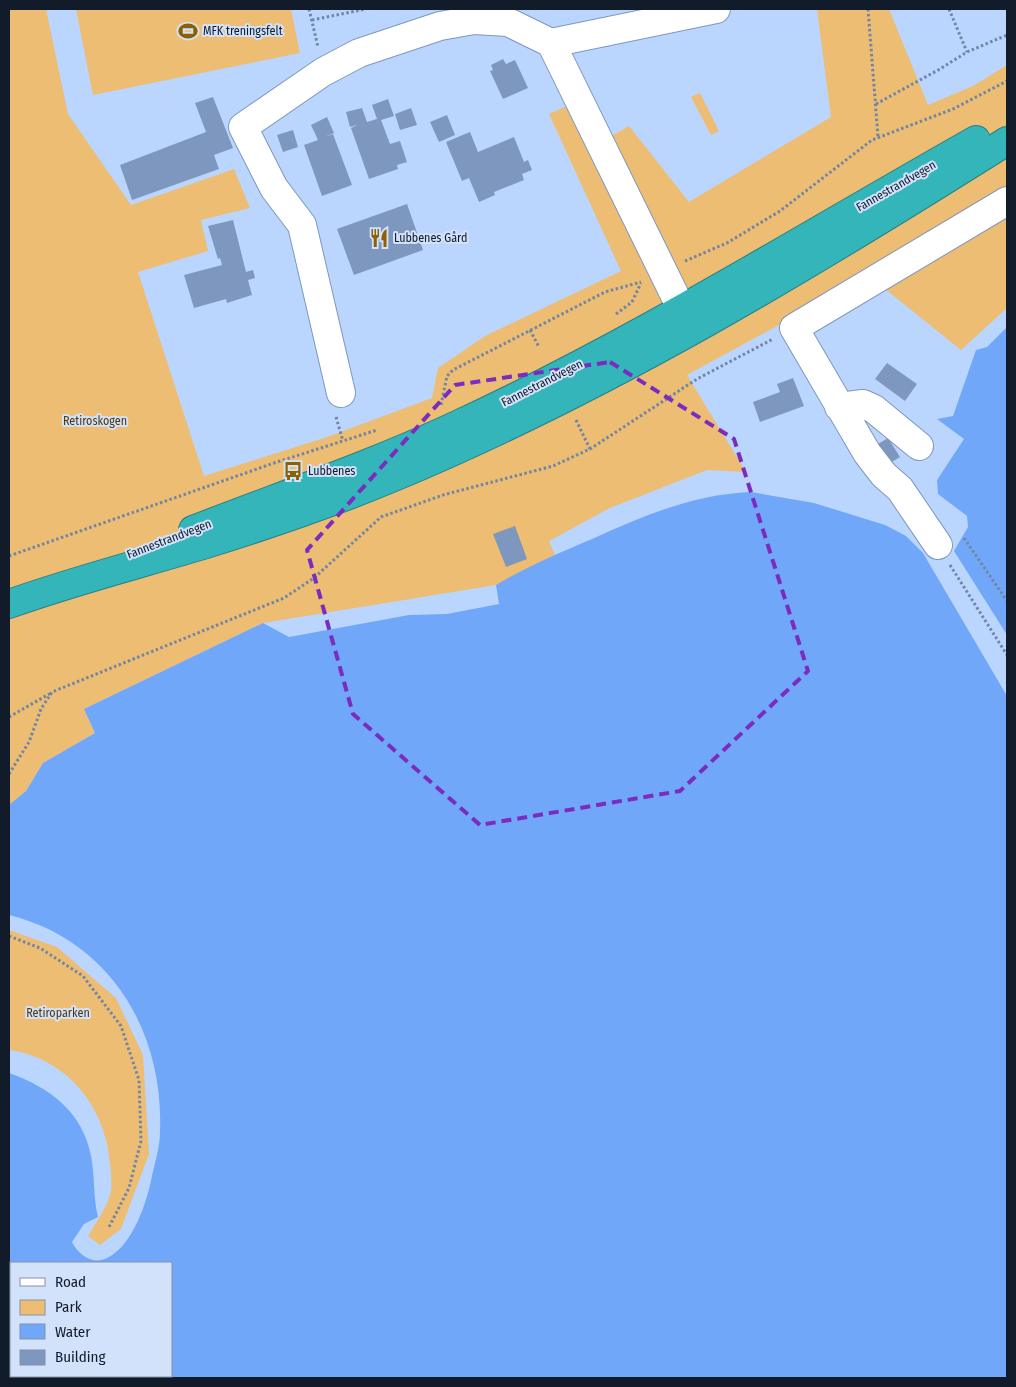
<svg xmlns="http://www.w3.org/2000/svg" width="1016" height="1387" font-family="'Fira Sans Condensed',sans-serif">
<style>
.green{fill:#ecbd72}
.water{fill:#71a7f9;fill-rule:evenodd}
.building{fill:#7e97be}
.lines{fill:none;stroke-linecap:round;stroke-linejoin:round}
.minor-casing{stroke:#7e97be;stroke-width:30}
.highway-casing{stroke:#277f87;stroke-width:30}
.path{stroke:#7286a4;stroke-width:3;stroke-dasharray:2.5 2.5;stroke-linecap:butt}
.minor{stroke:#fff;stroke-width:28}
.highway{stroke:#33b5b9;stroke-width:28}
.marked{fill:none;stroke:#7b2cbf;stroke-width:4;stroke-dasharray:10 6;stroke-linejoin:round}
.labels{text-anchor:middle;stroke-width:4;stroke-linejoin:round;paint-order:stroke}
.poi-label{font-size:12px;fill:#111b2a;stroke:#d2e2fb;text-anchor:start}
.street-label{font-size:12px;fill:#111b2a;stroke:#d2e2fb}
.park-label{font-size:12px;fill:#4f380e;stroke:#d2e2fb}
</style>
<rect width="100%" height="100%" fill="#bad6ff"/>
<!-- green -->
<path class="green" d="M9 9H46L68 114 131 205 234 169 250 208 201 220 208 251 138 272 204 476 327 437 432 398 438 368 485 336 621 271 549 114 585 98 610 137 629 126 689 202 831 117 817 9H889L928 105 973 86 1007 65V308L961 350 869 276 687 375 746 472 707 470 610 508 549 541 555 555 496 585 263 623 84 709 95 733 43 763 26 791 9 805Z
M76 9H291L300 53 93 95Z
M700 93 719 131 711 135 691 97Z
M9 930 57 947 116 998 143 1055 149 1154 121 1229 100 1245 88 1236C96 1222 108 1206 111 1191 112 1182 111 1173 110 1164 106 1107 67 1058 9 1050Z"/>
<!-- water -->
<path class="water" d="M1007 327V635L954 551 968 527 967 516 938 494 937 480 964 439 937 419 953 416 976 350 987 347Z
M751 492 814 503 885 525 906 536 923 553 1007 696V1378H9V1073C49 1087 83 1112 91 1156 95 1176 93 1197 98 1217L84 1224 72 1242C79 1256 94 1266 109 1257 133 1244 147 1202 152 1176 155 1162 160 1146 160 1132 164 1031 110 940 9 915V805L26 791 43 763 95 733 84 709 263 623 289 637 409 615 447 614 499 604 496 585C526 567 559 553 592 539 643 516 694 494 751 492ZM11 1263H171V1376H11Z"/>
<!-- building -->
<path class="building" d="M503 59 506 64 515 60 528 88 503 99 490 71 493 70 491 65Z
M213 97 233 148 214 155 219 169 132 200 120 165 206 132 195 103Z
M388 99 394 116 381 120 390 144 400 141 407 162 397 165 398 169 369 179 351 128 357 125 350 127 346 112 362 108 367 122 377 119 372 105Z
M411 108 417 125 400 130 395 114Z
M447 115 455 135 439 142 430 122Z
M327 117 334 133 324 137 333 134 352 185 322 196 304 145 318 140 311 125Z
M293 130 298 147 283 152 277 135Z
M470 132 478 152 514 137 524 162 528 160 532 170 522 174 524 180 494 192 495 195 479 202 469 178 462 181 446 142Z
M407 204 423 250 354 275 337 229Z
M233 220 246 272 253 270 255 278 248 280 252 295 227 303 226 299 194 308 184 275 222 265 220 258 218 259 208 226Z
M887 363 917 384 905 401 875 379Z
M793 378 804 406 760 422 753 402 780 392 777 384Z
M888 438 900 457 885 466 873 447Z
M515 526 527 559 506 567 493 534Z"/>
<g class="lines">
<!-- minor casing -->
<g class="minor-casing">
<path id="minor" d="M551 43 716 9
M341 393 302 225 274 188 243 127 323 72 359 53 440 26 474 20 508 22 551 43 681 308 693 328
M839 407 863 404 874 409 919 446
M938 545 900 489 884 475 867 453 794 328 1007 201"/>
</g>
<!-- highway casing -->
<g class="highway-casing">
<path id="highway" d="M193 530C280 496 369 466 455 426 635 343 804 237 976 140
M9 604C73 581 140 564 206 544 267 525 329 504 389 479 606 389 809 266 1007 141"/>
</g>
<!-- path -->
<path class="path" d="M309 9 318 47
M868 9 878 137
M949 9 967 52
M312 20 366 9
M876 104 940 69 967 52 1007 35
M685 261 727 243 780 211 872 140 953 109 1007 81
M616 314 632 302 641 283
M530 330 539 347
M441 405 447 376 453 370 605 292 641 282
M336 417 343 441
M576 420 590 449
M964 538 1007 601
M9 556 274 463 377 430
M950 565 1007 655
M9 717 51 693
M9 774 29 742 41 709 52 692 284 598 314 578 381 517 443 495 553 466 590 449 697 379 773 339
M9 936 40 948 83 976 121 1026 139 1080 141 1141 129 1188 108 1229"/>
<!-- minor -->
<use href="#minor" class="minor"/>
<!-- highway -->
<use href="#highway" class="highway"/>
</g>
<!-- marked area -->
<path class="marked" d="M610 362 734 439 808 671 680 791 480 825 353 714 307 550 455 385Z"/>
<!-- icons -->
<defs>
<g id="stadium-bare" transform="scale(1.5)"><path d="M0-5a6.5 5 0 1 0 0 10a6.5 5 0 1 0 0-10ZM-3.5-1.8h7v3.6h-7Z" fill="#8b6103" stroke="#d2e2fb" stroke-width="2.5" paint-order="stroke"/></g>
<g id="restaurant-bare" transform="scale(1.5)"><path d="M-5-6h1v4h1v-4h1v4h1v-4h1v5L-1.5 .5V6h-2V.5L-5-1ZM5-6V6H3V1.5H1.5Q1.5-4 5-6Z" fill="#8b6103" stroke="#d2e2fb" stroke-width="2.5" paint-order="stroke"/></g>
<g id="bus-bare" transform="scale(1.5)"><path d="M-5-6H5V4H4V6H2V4H-2V6H-4V4H-5ZM-3.5-4V0h7V-4ZM-3.5 1.2v1.5H-2V1.2ZM2 1.2v1.5H3.5V1.2Z" fill="#8b6103" stroke="#d2e2fb" stroke-width="2.5" paint-order="stroke"/></g>
</defs>
<g fill-rule="evenodd">
<use href="#stadium-bare" x="188" y="31"/>
<use href="#restaurant-bare" x="379" y="238"/>
<use href="#bus-bare" x="293" y="471"/>
</g>
<g class="labels">
<!-- poi labels -->
<g class="poi-label">
<text x="203" y="35">MFK treningsfelt</text>
<text x="394" y="242">Lubbenes Gård</text>
<text x="308" y="475">Lubbenes</text>
</g>
<!-- street labels -->
<g class="street-label">
<text transform="translate(896 186) rotate(-30)" y="4">Fannestrandvegen</text>
<text transform="translate(542 383) rotate(-27)" y="4">Fannestrandvegen</text>
<text transform="translate(169 539) rotate(-21)" y="4">Fannestrandvegen</text>
</g>
<!-- park labels -->
<g class="park-label">
<text x="95" y="425">Retiroskogen</text>
<text x="58" y="1017">Retiroparken</text>
</g>
</g>
<!-- border -->
<rect width="1016" height="1387" fill="none" stroke="#111b2a" stroke-width="20"/>
<!-- legend -->
<rect x="10" y="1262" width="162" height="115" fill="#d2e2fb" stroke="#8592a7"/>
<rect x="20" y="1278" width="25" height="8" fill="#ffffff" stroke="#8592a7"/>
<text x="55" y="1287" font-size="15" fill="#111b2a">Road</text>
<rect x="20" y="1300" width="25" height="15" fill="#ecbd72" stroke="#8592a7"/>
<text x="55" y="1312" font-size="15" fill="#111b2a">Park</text>
<rect x="20" y="1324" width="25" height="15" fill="#71a7f9" stroke="#8592a7"/>
<text x="55" y="1337" font-size="15" fill="#111b2a">Water</text>
<rect x="20" y="1350" width="25" height="15" fill="#7e97be" stroke="#8592a7"/>
<text x="55" y="1362" font-size="15" fill="#111b2a">Building</text>
</svg>
